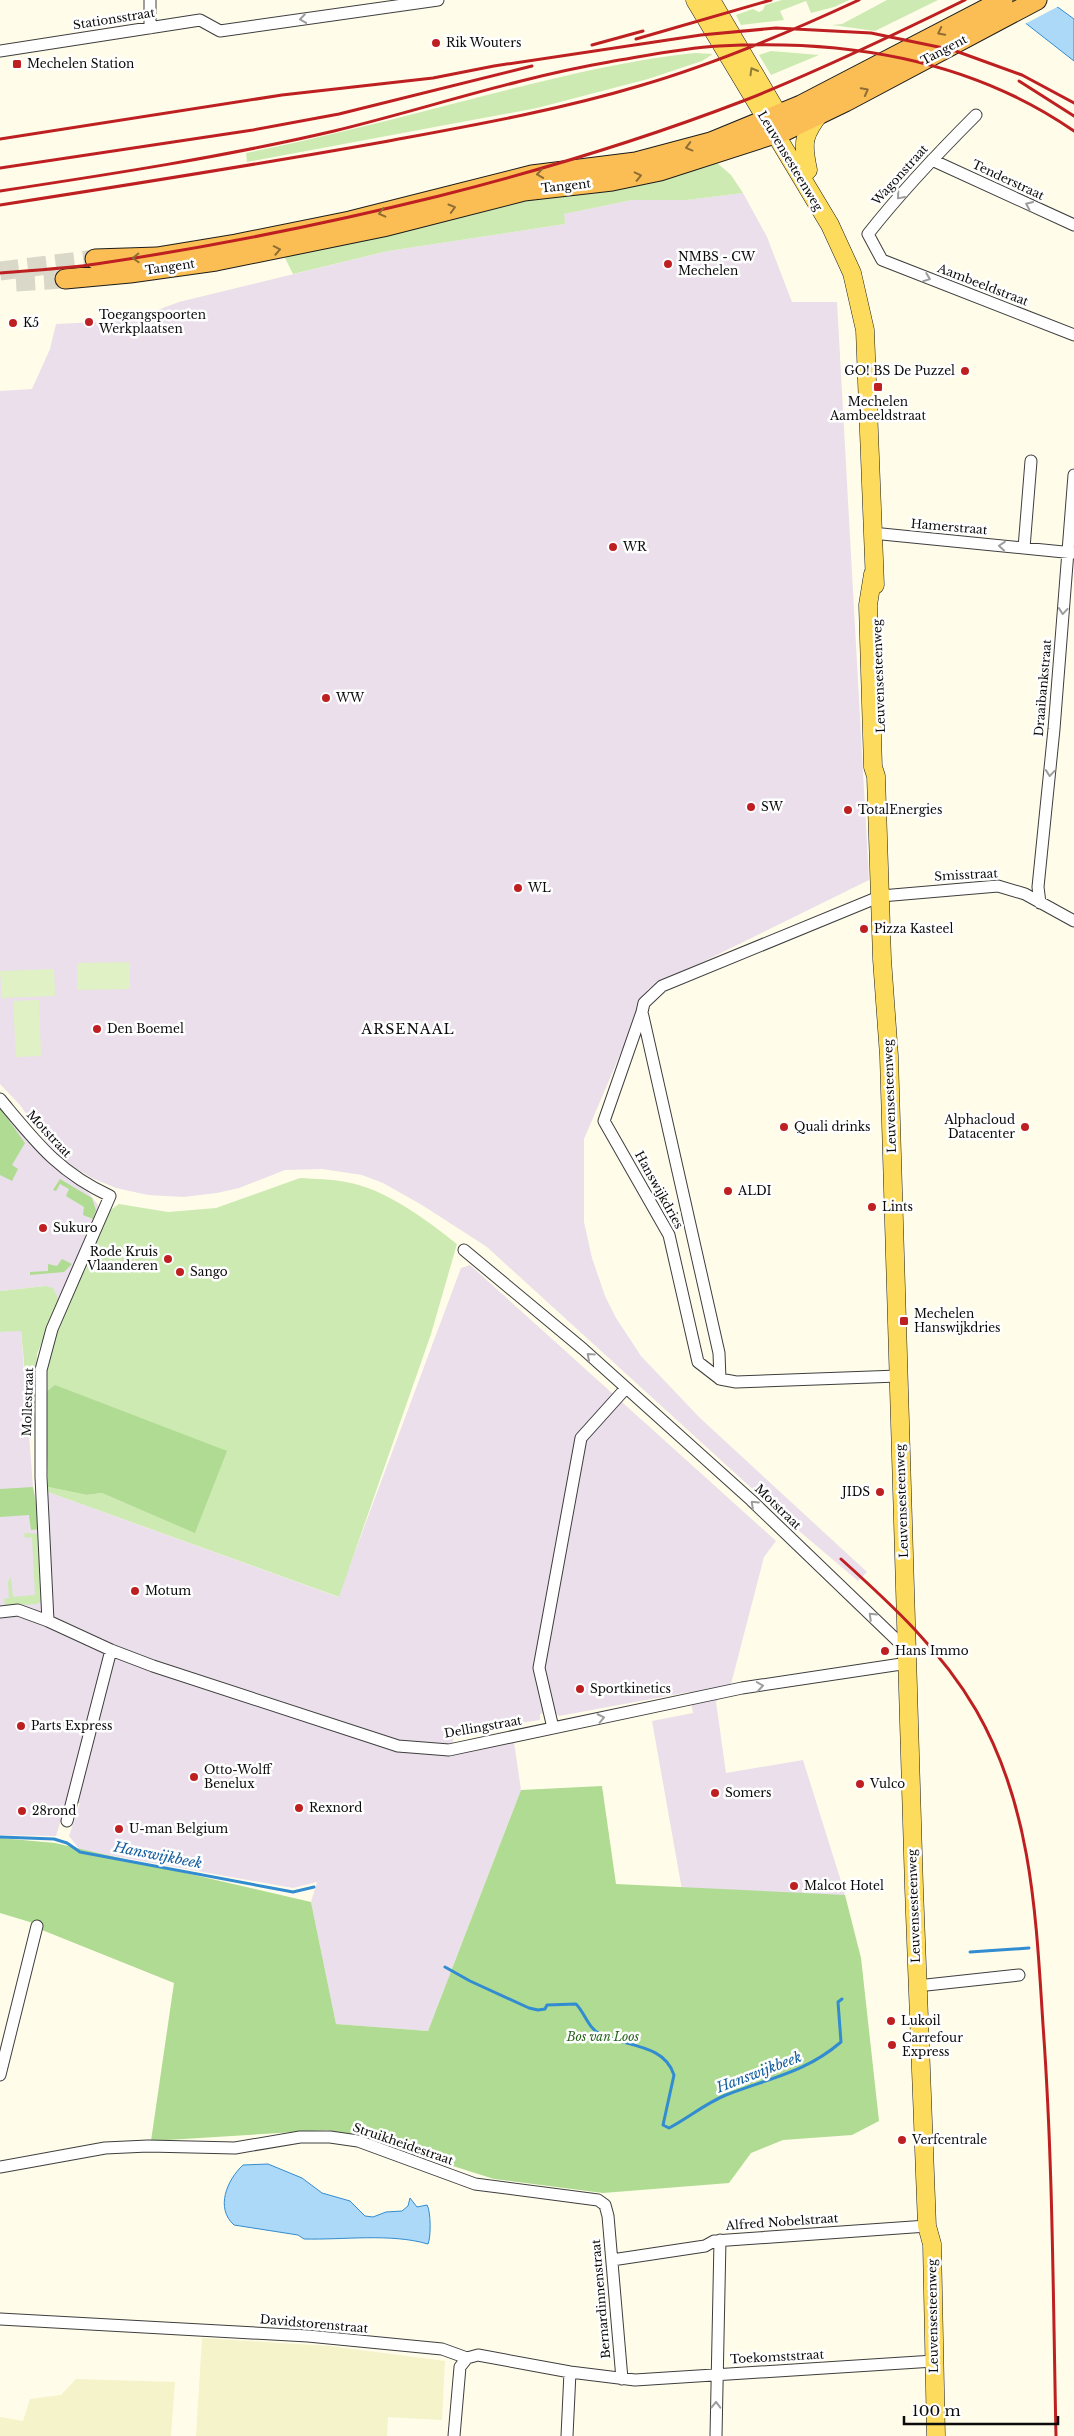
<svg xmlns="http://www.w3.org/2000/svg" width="1074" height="2436" font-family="'Libre Baskerville',serif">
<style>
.industrial{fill:#eadfeb}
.farmland{fill:#f5f3c9}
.green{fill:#cdeab3}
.forest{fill:#b0db92}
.pitch{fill:#e0f1c5}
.water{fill:#add9f8;stroke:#328cd1}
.pier{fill:#fffce9}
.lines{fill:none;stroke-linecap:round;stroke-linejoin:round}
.stream{stroke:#328cd1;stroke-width:3}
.trunk-tunnel{stroke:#dad8c8;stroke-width:19;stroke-dasharray:19 9;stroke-linecap:butt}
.minor-casing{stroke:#3e3e3e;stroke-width:13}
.primary-casing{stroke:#1c1c1c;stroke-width:19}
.trunk-casing{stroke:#1c1c1c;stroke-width:21}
.minor{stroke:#fff;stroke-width:11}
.primary{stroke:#fddb5c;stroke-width:18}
.trunk{stroke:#fbbe55;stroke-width:19}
.rail{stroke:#be2022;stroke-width:3}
.oneway{stroke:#9d9d9d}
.oneway2{stroke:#8f6d34}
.oneway3{stroke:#907d38}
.poi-dot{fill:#be2022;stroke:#fff;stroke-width:2}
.labels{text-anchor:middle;stroke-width:5;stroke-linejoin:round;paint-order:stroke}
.street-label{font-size:12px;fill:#0b0b0b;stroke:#fff}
.poi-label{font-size:12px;fill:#0b0b0b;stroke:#fff;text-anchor:start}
.park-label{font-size:12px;font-style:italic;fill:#27641b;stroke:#fff}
.neighbourhood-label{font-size:14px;letter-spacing:1px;fill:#0b0b0b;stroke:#fff}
.water-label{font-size:14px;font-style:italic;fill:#125d9f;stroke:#fff}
</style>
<rect width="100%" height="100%" fill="#fffce9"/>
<!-- industrial -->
<path class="industrial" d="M743 193 767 237 792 302H837L869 880 648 989 584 1139V1222L592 1258 605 1296 616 1318 641 1356 700 1418 867 1572 858 1581 792 1525 487 1247 422 1205 383 1183 362 1175 322 1169 285 1170 239 1188 217 1193 183 1197 148 1195 116 1188 92 1178 72 1166 48 1144 20 1105 0 1084V391L32 389 50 349 56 324 139 320 152 312 179 302 388 251 565 224 563 214 632 200H687Z
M0 1105 85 1188 98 1205 97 1216 59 1300 45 1286 0 1291Z
M470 1265 776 1541 764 1557 731 1684 716 1702 726 1773 803 1760 845 1894 803 1934 684 1901 652 1721 693 1713 689 1692 559 1716 554 1712 540 1714V1720L454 1733 452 1751 514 1742 521 1790 428 2031 336 2024 311 1902 317 1882 293 1888 80 1850 69 1836 80 1803 67 1800 56 1836 0 1835V1332L21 1330 33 1487 36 1499 48 1492 338 1597 461 1268Z"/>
<!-- farmland -->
<path class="farmland" d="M202 2338 329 2346 445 2361 442 2420 388 2417 387 2436H196Z
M76 2379 175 2382 171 2436H0V2417L23 2421 30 2399 61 2395Z"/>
<!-- green -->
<path class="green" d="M782 0H849L834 7 811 13 806 1 780 11 784 20 741 25 736 15 753 9 759 12 763 10 765 5Z
M887 0H938L875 31 832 25 842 24Z
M771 51 819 55 771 75 759 55Z
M695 53 713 54 702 61 648 79 537 108 247 162 246 153C320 138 394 119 468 100 543 81 618 61 695 53Z
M716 162 731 175 743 193 687 200H632L564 214 565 224 388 251 293 274 284 256 469 210Z
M300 1178C316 1179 331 1179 346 1182 384 1188 427 1220 457 1244L431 1334 339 1597 48 1492V1487L87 1495 102 1493 195 1532 45 1393 47 1360 55 1336 109 1211 119 1204 168 1212 216 1208Z
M45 1286 53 1288 59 1300 37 1354 35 1405 28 1406 21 1331 0 1332V1291Z
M24 1533 39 1534 44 1599 37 1604 5 1606 4 1599 9 1598 8 1582 11 1577 13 1597 35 1595 32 1537 25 1538Z"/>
<!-- forest -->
<path class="forest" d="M0 1108 25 1143 12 1165 18 1169 12 1181 0 1175Z
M60 1179 92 1198 96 1210 93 1219 83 1215 84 1207 66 1196 69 1189 60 1184 56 1191 53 1190Z
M62 1259 72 1264 64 1272 30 1275V1272L48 1271V1264L57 1266Z
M55 1385 227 1451 195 1533 102 1493 87 1495 48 1487 45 1393Z
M33 1487 40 1529 31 1530 29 1515 0 1517V1489Z
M602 1786 616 1884 845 1895 861 1958 879 2121 852 2135 783 2140 751 2153 729 2183 603 2193 494 2179 355 2135 327 2130 151 2141 174 1983 32 1926 33 1923 0 1913V1838L55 1843 311 1902 336 2024 428 2031 521 1790Z"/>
<!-- pitch -->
<path class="pitch" d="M130 962V989L77 990V963Z
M54 969 55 996 2 998 0 971Z
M39 1000 41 1056 16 1057 13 1001Z"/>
<!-- water -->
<path class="water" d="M996 0H1048L1074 19V61Z
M268 2164 302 2178 322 2193 350 2201 365 2216 373 2217 386 2212 402 2211 408 2206 410 2198 417 2207 427 2205C431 2211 431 2238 428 2244 390 2233 344 2240 304 2239L298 2235 234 2225C215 2208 227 2180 243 2165Z"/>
<!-- pier -->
<path class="pier" d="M994 0H1052L1059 6 1023 25Z"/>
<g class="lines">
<!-- stream -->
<path class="stream" d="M0 1837 54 1839 67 1843 80 1852 293 1892 314 1887
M970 1952 1029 1948
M445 1967 470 1981 529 2008 538 2010 545 2009 547 2005 576 2004C585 2013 588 2028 600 2034 624 2047 664 2043 674 2075L663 2125 669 2128C688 2118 706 2103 726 2095 769 2078 805 2073 841 2042L838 2002 842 1999"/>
<!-- trunk-tunnel -->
<path class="trunk-tunnel" d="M0 271 95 259
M16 282 65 279"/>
<!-- minor casing -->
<g class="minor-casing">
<path id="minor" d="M150 28V0
M0 51 200 20 220 31 438 0
M976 115C938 153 901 192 868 234L882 260 1074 335
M932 160 1074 225
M872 533 1074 553
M1024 548 1031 461
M1040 903 1038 887 1054 729 1074 475
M642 1012 644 1003 662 986 881 896 998 886 1025 894 1074 921
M0 1099C36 1142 58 1172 110 1196L52 1329 41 1370V1477L48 1621
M464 1250 583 1349 751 1500 907 1650
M720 1379 698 1362 669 1235 604 1121 642 1012 719 1353 720 1379 736 1382 898 1376
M0 1612 18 1610 48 1621 111 1650 153 1666 398 1746 449 1750 742 1688 908 1663
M553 1728 539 1668 581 1438 626 1388
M67 1821 111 1650
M917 1986 1019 1975
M0 2075 37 1926
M0 2167 105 2148 148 2146 235 2148 300 2137H330L358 2141 475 2184 598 2200 605 2205 608 2216 622 2379
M612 2260 705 2246 714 2241 927 2226
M0 2319 308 2336 442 2349 467 2358 478 2355 570 2372 635 2380 934 2361
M454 2436 460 2367 467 2358
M567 2436 570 2372
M716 2436 720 2240"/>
</g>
<!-- primary casing -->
<g class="primary-casing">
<path id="primary" d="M695 0 830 225 852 273 865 330 875 585
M711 0 785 126
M808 170C802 142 803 135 821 112
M873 574 868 605 873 767 876 776 882 959 889 1056 914 1888 927 2226 932 2244 936 2436"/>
</g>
<!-- trunk casing -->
<g class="trunk-casing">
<path id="trunk" d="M95 259 157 257 236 244 350 221 532 175 636 162 711 142 801 105 1003 0
M65 279 130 273 216 261 383 227 524 191 612 181 660 171 787 130 845 102 1037 0"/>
</g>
<!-- minor -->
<use href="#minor" class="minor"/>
<!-- primary -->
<use href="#primary" class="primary"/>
<!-- trunk -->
<use href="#trunk" class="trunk"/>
<!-- rail -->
<path class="rail" d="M636 39 771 0
M592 45 643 31
M1019 81 1074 116
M0 139 282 95 433 78 494 66 701 35 776 28 871 33 953 50 1022 75 1074 103
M0 168 253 130 339 114 532 66
M0 191C112 174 223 157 334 131 425 109 516 78 609 62 645 56 682 48 719 46 843 39 970 59 1074 131
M0 205C128 185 255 165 383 142 469 126 555 111 639 86 715 64 788 33 859 0
M0 273C32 270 64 269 96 264 211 247 325 224 439 196 542 170 644 139 743 101 819 71 892 36 965 0
M841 1559C892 1605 941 1650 976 1710 1032 1807 1036 1916 1043 2025 1053 2162 1053 2299 1056 2436"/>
</g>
<!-- one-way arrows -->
<defs><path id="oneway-chevron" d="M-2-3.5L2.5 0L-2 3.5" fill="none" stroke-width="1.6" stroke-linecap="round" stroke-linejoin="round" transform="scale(1.25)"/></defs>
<g class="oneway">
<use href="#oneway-chevron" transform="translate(303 19) rotate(172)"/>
<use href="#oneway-chevron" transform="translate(900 196) rotate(131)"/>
<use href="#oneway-chevron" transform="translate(1029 205) rotate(-156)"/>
<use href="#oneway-chevron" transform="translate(927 278) rotate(21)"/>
<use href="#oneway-chevron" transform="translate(1002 546) rotate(-175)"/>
<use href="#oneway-chevron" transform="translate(1063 611) rotate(95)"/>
<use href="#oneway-chevron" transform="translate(1050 773) rotate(95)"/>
<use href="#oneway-chevron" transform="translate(590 1356) rotate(-138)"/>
<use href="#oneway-chevron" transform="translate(754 1504) rotate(-137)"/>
<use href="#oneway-chevron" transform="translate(872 1616) rotate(-136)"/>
<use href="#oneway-chevron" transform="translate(760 1686) rotate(-9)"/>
<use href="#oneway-chevron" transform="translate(601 1718) rotate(-12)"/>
<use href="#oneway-chevron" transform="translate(716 2405) rotate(-89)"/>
</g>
<g class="oneway2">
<use href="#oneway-chevron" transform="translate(941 32) rotate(153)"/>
<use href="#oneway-chevron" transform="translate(865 91) rotate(-28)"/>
<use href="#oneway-chevron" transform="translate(689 147) rotate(165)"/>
<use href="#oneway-chevron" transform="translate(540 174) rotate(172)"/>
<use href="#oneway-chevron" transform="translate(638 176) rotate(-13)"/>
<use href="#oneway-chevron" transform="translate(452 208) rotate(-16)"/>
<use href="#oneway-chevron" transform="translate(382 213) rotate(166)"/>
<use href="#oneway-chevron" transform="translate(277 250) rotate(-11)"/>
<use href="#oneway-chevron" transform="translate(136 258) rotate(178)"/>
</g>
<use class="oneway3" href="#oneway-chevron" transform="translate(753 71) rotate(-120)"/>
<!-- markers -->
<g class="poi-dot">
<circle cx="436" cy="43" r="5"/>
<rect x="12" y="59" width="10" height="10" rx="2.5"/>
<circle cx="668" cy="264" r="5"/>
<circle cx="89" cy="322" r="5"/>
<circle cx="13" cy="323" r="5"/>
<circle cx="965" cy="371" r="5"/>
<rect x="873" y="382" width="10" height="10" rx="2.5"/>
<circle cx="613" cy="547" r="5"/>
<circle cx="326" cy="698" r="5"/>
<circle cx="751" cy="807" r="5"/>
<circle cx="848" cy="810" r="5"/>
<circle cx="518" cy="888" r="5"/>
<circle cx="864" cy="929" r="5"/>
<circle cx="97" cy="1029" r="5"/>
<circle cx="784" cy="1127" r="5"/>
<circle cx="1025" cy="1127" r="5"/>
<circle cx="728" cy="1191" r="5"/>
<circle cx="872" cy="1207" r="5"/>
<circle cx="43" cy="1228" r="5"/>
<circle cx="168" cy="1259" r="5"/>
<circle cx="180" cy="1272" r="5"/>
<rect x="899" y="1316" width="10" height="10" rx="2.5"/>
<circle cx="880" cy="1492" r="5"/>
<circle cx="135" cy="1591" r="5"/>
<circle cx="885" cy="1651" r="5"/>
<circle cx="580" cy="1689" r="5"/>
<circle cx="21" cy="1726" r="5"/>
<circle cx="194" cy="1777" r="5"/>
<circle cx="860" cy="1784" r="5"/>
<circle cx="715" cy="1793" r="5"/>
<circle cx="299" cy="1808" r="5"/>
<circle cx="22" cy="1811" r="5"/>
<circle cx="119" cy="1829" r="5"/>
<circle cx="794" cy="1886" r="5"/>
<circle cx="891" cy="2021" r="5"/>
<circle cx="892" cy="2045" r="5"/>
<circle cx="902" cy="2140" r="5"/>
</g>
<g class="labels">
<!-- street labels -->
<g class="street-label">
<text transform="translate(114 19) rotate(-9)" y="4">Stationsstraat</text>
<text transform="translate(944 50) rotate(-28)" y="4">Tangent</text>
<text transform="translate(790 161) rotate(59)" y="4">Leuvensesteenweg</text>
<text transform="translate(900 175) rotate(-48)" y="4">Wagonstraat</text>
<text transform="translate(1008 180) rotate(25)" y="4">Tenderstraat</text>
<text transform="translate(566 186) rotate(-6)" y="4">Tangent</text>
<text transform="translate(170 267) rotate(-8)" y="4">Tangent</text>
<text transform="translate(983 285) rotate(21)" y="4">Aambeeldstraat</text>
<text transform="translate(949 527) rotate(5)" y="4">Hamerstraat</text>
<text transform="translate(879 676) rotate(-92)" y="4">Leuvensesteenweg</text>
<text transform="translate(1043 688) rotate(-85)" y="4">Draaibankstraat</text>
<text transform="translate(966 875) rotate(-3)" y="4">Smisstraat</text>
<text transform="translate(890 1096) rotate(-92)" y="4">Leuvensesteenweg</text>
<text transform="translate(49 1134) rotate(47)" y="4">Motstraat</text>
<text transform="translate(659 1190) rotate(61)" y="4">Hanswijkdries</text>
<text transform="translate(28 1402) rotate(-88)" y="4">Mollestraat</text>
<text transform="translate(902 1501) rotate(-92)" y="4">Leuvensesteenweg</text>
<text transform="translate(778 1507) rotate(44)" y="4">Motstraat</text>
<text transform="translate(483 1727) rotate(-10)" y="4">Dellingstraat</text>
<text transform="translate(914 1906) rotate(-92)" y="4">Leuvensesteenweg</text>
<text transform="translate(403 2144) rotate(19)" y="4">Struikheidestraat</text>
<text transform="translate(782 2222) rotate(-4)" y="4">Alfred Nobelstraat</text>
<text transform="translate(601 2299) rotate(-95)" y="4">Bernardinnenstraat</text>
<text transform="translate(933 2316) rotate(-91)" y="4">Leuvensesteenweg</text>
<text transform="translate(314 2324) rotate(5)" y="4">Davidstorenstraat</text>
<text transform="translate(777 2357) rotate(-3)" y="4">Toekomststraat</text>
</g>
<!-- poi labels -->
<g class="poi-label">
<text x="446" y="47">Rik Wouters</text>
<text x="27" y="68">Mechelen Station</text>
<text x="678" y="261">NMBS - CW<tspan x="678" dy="14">Mechelen</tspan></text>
<text x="99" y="319">Toegangspoorten<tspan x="99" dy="14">Werkplaatsen</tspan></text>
<text x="23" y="327">K5</text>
<text x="955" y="375" text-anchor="end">GO! BS De Puzzel</text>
<text x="878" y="406" text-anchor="middle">Mechelen<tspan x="878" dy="14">Aambeeldstraat</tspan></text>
<text x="623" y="551">WR</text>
<text x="336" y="702">WW</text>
<text x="761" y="811">SW</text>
<text x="858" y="814">TotalEnergies</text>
<text x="528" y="892">WL</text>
<text x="874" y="933">Pizza Kasteel</text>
<text x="107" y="1033">Den Boemel</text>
<text x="1015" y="1124" text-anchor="end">Alphacloud<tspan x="1015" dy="14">Datacenter</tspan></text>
<text x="794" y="1131">Quali drinks</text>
<text x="738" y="1195">ALDI</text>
<text x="882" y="1211">Lints</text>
<text x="53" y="1232">Sukuro</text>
<text x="158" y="1256" text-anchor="end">Rode Kruis<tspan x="158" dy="14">Vlaanderen</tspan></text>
<text x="190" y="1276">Sango</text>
<text x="914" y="1318">Mechelen<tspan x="914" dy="14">Hanswijkdries</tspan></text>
<text x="870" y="1496" text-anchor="end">JIDS</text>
<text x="145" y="1595">Motum</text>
<text x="895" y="1655">Hans Immo</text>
<text x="590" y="1693">Sportkinetics</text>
<text x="31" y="1730">Parts Express</text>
<text x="204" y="1774">Otto-Wolff<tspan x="204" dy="14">Benelux</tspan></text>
<text x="870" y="1788">Vulco</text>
<text x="725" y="1797">Somers</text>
<text x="309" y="1812">Rexnord</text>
<text x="32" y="1815">28rond</text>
<text x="129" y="1833">U-man Belgium</text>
<text x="804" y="1890">Malcot Hotel</text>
<text x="901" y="2025">Lukoil</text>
<text x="902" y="2042">Carrefour<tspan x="902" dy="14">Express</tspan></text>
<text x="912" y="2144">Verfcentrale</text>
</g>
<!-- park labels -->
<g class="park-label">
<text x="603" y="2041">Bos van Loos</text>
</g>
<!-- neighbourhood labels -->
<g class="neighbourhood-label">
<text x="408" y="1034">ARSENAAL</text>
</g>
<!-- water labels -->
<g class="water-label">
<text transform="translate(158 1855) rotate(11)" y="5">Hanswijkbeek</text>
<text transform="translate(759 2072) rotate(-21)" y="5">Hanswijkbeek</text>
</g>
</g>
<!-- scale -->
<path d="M904 2416v8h154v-8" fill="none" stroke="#0b0b0b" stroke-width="2.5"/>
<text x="912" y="2416" font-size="15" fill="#0b0b0b" stroke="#ffffff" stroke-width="4" paint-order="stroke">100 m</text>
</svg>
